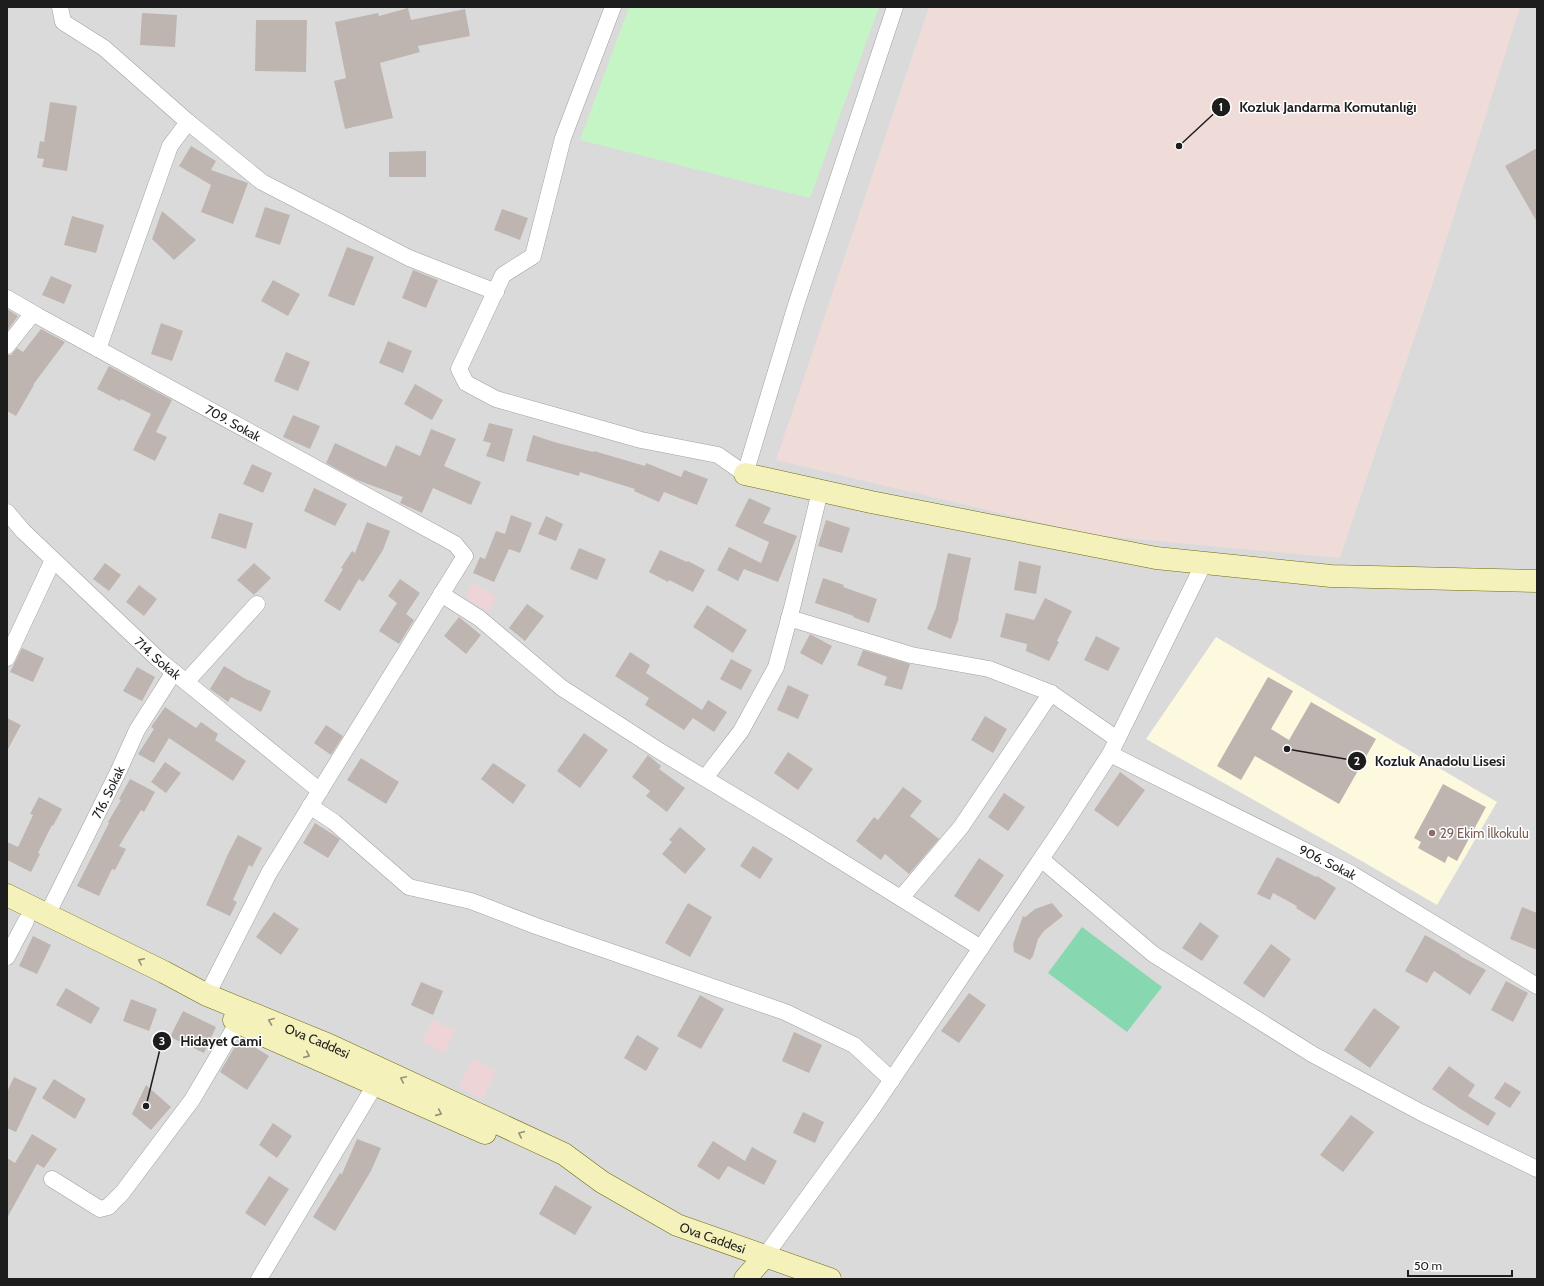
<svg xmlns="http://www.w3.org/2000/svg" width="1544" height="1286" font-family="Cabin,sans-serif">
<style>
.residential{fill:#dbdadb}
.commercial{fill:#eed4d6}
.education{fill:#fdf9de}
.military{fill:#efdcd8}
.park{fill:#c5f5c4}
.pitch{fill:#87d8b0}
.building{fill:#beb5b1}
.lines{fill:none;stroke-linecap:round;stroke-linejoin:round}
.street-casing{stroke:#a1a1a1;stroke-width:17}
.secondary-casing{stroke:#6c6c0c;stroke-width:23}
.street{stroke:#fff;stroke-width:16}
.secondary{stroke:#f5f1bb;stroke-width:22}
.oneway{stroke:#949274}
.education-dot{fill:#8d6e63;stroke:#fff;stroke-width:1.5}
.labels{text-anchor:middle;stroke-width:3;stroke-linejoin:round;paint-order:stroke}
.street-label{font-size:13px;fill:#1d1d1d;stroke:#fff}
.education-label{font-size:13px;fill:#785e54;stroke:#fff;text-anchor:start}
.leader{fill:none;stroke:#1d1d1d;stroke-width:1.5}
.callout-dot{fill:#1d1d1d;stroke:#fff;stroke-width:1.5}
.mark-label{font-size:12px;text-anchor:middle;font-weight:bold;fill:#fff}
.callout-label{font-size:14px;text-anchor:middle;font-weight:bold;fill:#1d1d1d;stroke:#fff;stroke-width:3;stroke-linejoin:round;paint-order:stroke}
</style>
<rect width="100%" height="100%" fill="#eee9e4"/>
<!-- residential -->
<path class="residential" d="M7 7H1537V1279H7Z"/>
<!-- commercial -->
<path class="commercial" d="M473 583 497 597 489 612 465 597Z
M433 1020 455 1031 444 1053 422 1042Z
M472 1059 496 1071 483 1099 459 1087Z"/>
<!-- education -->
<path class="education" d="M1216 637 1497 802 1437 905 1367 864 1146 739Z"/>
<!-- military -->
<path class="military" d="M929 7H1520L1432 285 1340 558 1093 535 776 460Z"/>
<!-- park -->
<path class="park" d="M629 7H879L810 198 580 140Z"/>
<!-- pitch -->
<path class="pitch" d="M1082 927 1162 987 1127 1032 1048 973Z"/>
<!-- building -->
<path class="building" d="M408 8 411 20 465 9 470 36 418 46 420 52 380 63 393 118 345 129 334 81 346 78 335 22 378 13 379 16Z
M142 13 177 15 175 47 140 45Z
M256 20H307L306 72 255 71Z
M50 102 77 106 67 171 42 167 44 159 37 158 40 141 44 142Z
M191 146 216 161 211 170 248 183 233 224 201 212 211 185 179 166Z
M1537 148V222L1505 166Z
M426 151V177H389V152Z
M265 207 290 215 280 245 255 237Z
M502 209 528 218 520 240 494 230Z
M162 211 196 240 174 260 152 239Z
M72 216 104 225 96 253 64 245Z
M347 247 374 257 354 306 328 296Z
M413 270 438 280 426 308 402 298Z
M51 276 72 285 64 304 42 295Z
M273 280 300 294 288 316 261 301Z
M7 309 18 316 7 331Z
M161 323 183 331 172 361 151 354Z
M41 329 65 342 33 385H34L16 416 7 411V355H11L17 348 23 352Z
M388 341 412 351 403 373 379 363Z
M286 352 310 362 298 391 274 381Z
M109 366 172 400 156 432 167 437 155 461 133 450 151 414 121 399 120 401 97 389Z
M415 384 443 400 432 420 404 404Z
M293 415 320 426 310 449 283 437Z
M489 423 513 429 504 462 486 456 491 443 483 441Z
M431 429 456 439 444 466 481 482 471 505 433 488 422 513 400 503 403 497 357 480 326 463 335 443 386 467 396 445 420 456Z
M533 435 554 442 593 452 594 451 645 466 646 463 681 477 684 470 708 479 697 505 664 492 659 502 634 491 635 489 580 472 579 476 526 461Z
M252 464 272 473 263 493 243 484Z
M314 488 347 504 335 526 304 511Z
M749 498 771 508 763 523 797 536 778 582 744 569 738 581 717 570 729 547 761 563 769 542 735 526Z
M219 513 253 523 246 549 211 538Z
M511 515 532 523 520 553 509 549 494 582 473 573 480 557 485 559 496 531 505 534Z
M546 516 563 524 556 541 538 534Z
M826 520 850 528 842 553 818 546Z
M367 522 390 531 383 550 363 582 359 579 340 611 324 601 343 569 341 568 352 551 355 553Z
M579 548 606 559 597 580 570 569Z
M660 550 687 562 688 561 705 570 693 592 669 580 668 582 649 572Z
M948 553 971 558 958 618H959L951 639 927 629 936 608Z
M1019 561 1041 566 1036 594 1014 590Z
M105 563 121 575 109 591 93 579Z
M254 563 271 578 254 595 237 580Z
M823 578 844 585 843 587 877 599 869 623 853 617 854 616 815 603Z
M400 579 420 593 406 614 414 620 399 644 379 631 397 603 388 596Z
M139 585 157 599 144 616 126 602Z
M1045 598 1072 611 1057 641 1059 642 1049 661 1026 651 1027 644 1000 637 1006 613 1034 620Z
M527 604 544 616 525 641 509 628Z
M707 605 747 630 733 653 693 627Z
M459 617 481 635 466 654 444 636Z
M810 634 832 646 822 665 800 653Z
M1096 636 1120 648 1108 671 1084 660Z
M22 648 44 658 33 682 10 672Z
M863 650 910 664 902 690 884 685 887 677 857 665Z
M630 652 650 665 646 673 702 710 708 700 727 712 714 732 693 718 684 730 645 705 649 698 615 676Z
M731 659 752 670 741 690 720 679Z
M224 666 249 681V680L271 691 261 712 231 697 228 702 210 689Z
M137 667 155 677 142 701 123 691Z
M1268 677 1293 691 1271 729 1289 740 1311 702 1376 739 1339 804 1255 756 1241 780 1217 766Z
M788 685 809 695 798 719 777 710Z
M165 707 196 728 201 722 218 734 215 740 246 761 233 781 169 738 154 763 138 754 154 729 151 727Z
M985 716 1007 729 993 753 971 740Z
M7 718 21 725 7 751Z
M326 725 343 736 331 755 314 743Z
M584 733 608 750 580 788 557 771Z
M788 752 813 769 798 790 774 773Z
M648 755 661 766 659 769 685 788 667 812 646 796 650 791 632 777Z
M361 758 399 782 386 804 347 780Z
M165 762 181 773 166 793 151 782Z
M493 763 526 785 513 804 481 779Z
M1120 772 1145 790 1118 827 1094 810Z
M130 779 155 792 144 812 141 810 119 846 126 849 115 870 112 869 99 896 77 886 109 823 108 822 121 800 119 799Z
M1443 784 1486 807 1457 861 1448 856 1445 863 1418 848 1421 842 1414 838Z
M903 787 922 801 910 816 939 839 909 874 885 854 881 860 856 841 874 817 878 820Z
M1004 793 1025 807 1008 831 988 817Z
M39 797 62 809 53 826 52 825 38 853 40 854 31 872 7 860V842L18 847 33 815 30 814Z
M315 823 340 839 328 858 303 843Z
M680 827 706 849 685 874 662 854 672 842 669 840Z
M238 835 262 848 252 867 249 865 233 900 237 902 230 916 206 905 228 854Z
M753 846 773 859 760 879 740 866Z
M1277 857 1316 877 1317 876 1336 888 1315 920 1296 908 1297 906 1273 893 1270 900 1257 894Z
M979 858 1004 875 979 912 954 896Z
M688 903 712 917 690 957 665 943Z
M1052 903 1063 916 1044 931 1038 939 1033 956 1030 960 1014 952 1013 944 1023 916 1025 917 1035 909Z
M1522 907 1537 913V950L1510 939Z
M274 912 299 929 281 955 256 937Z
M1200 922 1219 936 1202 961 1182 948Z
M1425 935 1460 955V956L1486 970 1470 995 1434 971 1427 983 1405 971Z
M33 936 51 945 37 974 19 966Z
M1271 944 1291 959 1264 998 1243 983Z
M1506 981 1528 993 1513 1022 1491 1010Z
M421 982 443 991 433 1015 411 1005Z
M66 988 100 1008 91 1024 56 1005Z
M969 993 986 1005 959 1043 941 1031Z
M700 995 724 1009 701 1049 677 1036Z
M131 999 157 1009 149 1031 123 1021Z
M1374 1008 1400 1027 1370 1068 1344 1050Z
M183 1011 216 1027 204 1053 170 1037Z
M794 1032 822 1045 809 1073 782 1061Z
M637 1035 659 1048 646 1071 624 1058Z
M240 1038 269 1056 247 1090 220 1072Z
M1449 1066 1475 1085 1468 1096 1496 1113 1488 1126 1459 1108 1432 1089Z
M14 1077 37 1088 16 1132 7 1128V1092Z
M54 1079 86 1099 75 1119 42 1098Z
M1505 1082 1521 1092 1510 1108 1494 1098Z
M146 1085 171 1107 151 1130 132 1114Z
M803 1112 824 1122 815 1143 793 1133Z
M1351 1115 1374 1132 1343 1172 1320 1155Z
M273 1123 292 1136 277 1158 259 1145Z
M32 1134 57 1149 44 1168 37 1164 7 1218V1158L15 1163Z
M357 1139 381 1148 371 1171 335 1231 313 1217 340 1173 342 1174Z
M713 1141 745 1161 752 1147 777 1161 764 1185 728 1166 719 1180 697 1166Z
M269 1176 289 1189 265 1226 245 1213Z
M555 1185 592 1207 575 1235 539 1214Z"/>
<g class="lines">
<!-- street casing -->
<g class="street-casing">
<g id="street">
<path d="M60 7 63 22 104 48 188 122 262 182 409 258 496 292"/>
<path d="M613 7 563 138 533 256 503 275 459 369 466 383 496 399 641 440 718 455 745 474 796 305 895 7"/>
<path d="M7 298 36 315"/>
<path id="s1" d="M7 346 30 317 36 315 455 544 465 556 269 873 207 995"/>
<path d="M98 349 170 146 188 122"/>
<path id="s2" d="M7 512 23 531 159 660 320 791"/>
<path d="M441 594 479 618 562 688 658 750 799 835 981 948"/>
<path d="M789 618 911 655 989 669 1051 693 1117 739"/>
<path d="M7 658 53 560"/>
<path d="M186 682 257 604"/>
<path id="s3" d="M1110 754 1352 874 1537 986"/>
<path d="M705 778 741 731 776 667 793 604 820 491"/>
<path d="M310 806 334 822 409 887 471 901 536 926 785 1012 854 1045 892 1080"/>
<path d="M1041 859 1153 954 1312 1054 1420 1112 1537 1169"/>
<path d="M901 898 961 827 1051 693"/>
<path id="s4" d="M47 915 119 770 137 730 174 672"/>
<path d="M7 957 26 921"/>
<path d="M52 1179 100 1209 108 1207 122 1193 192 1100 238 1022"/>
<path d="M765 1256 874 1106 1064 825 1110 754 1204 563"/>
<path d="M259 1279 375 1085"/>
</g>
</g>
<!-- secondary casing -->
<g class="secondary-casing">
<g id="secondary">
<path d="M745 474 871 502 1156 558 1331 576 1537 581"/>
<path id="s5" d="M7 895 164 972 207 995 329 1045 564 1154 602 1182 677 1225 830 1279"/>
<path d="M234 1020 265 1036 485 1133"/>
<path d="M745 1279 765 1256"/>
</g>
</g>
<!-- street -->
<use href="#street" class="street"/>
<!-- secondary -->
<use href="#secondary" class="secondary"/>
</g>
<!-- one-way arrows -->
<defs><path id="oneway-chevron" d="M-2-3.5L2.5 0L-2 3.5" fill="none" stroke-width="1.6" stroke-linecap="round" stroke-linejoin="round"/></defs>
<g class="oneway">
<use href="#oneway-chevron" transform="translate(141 961) rotate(-154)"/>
<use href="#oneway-chevron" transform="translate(271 1021) rotate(-158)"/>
<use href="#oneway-chevron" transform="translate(307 1055) rotate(24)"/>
<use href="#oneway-chevron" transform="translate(403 1079) rotate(-155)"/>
<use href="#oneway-chevron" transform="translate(439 1113) rotate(24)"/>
<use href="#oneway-chevron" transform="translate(521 1134) rotate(-155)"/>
</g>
<!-- markers -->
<circle class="education-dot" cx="1432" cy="833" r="4"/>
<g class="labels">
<!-- street labels -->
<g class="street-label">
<text dy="5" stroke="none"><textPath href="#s1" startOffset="268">709. Sokak</textPath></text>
<text dy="5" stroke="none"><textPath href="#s2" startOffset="210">714. Sokak</textPath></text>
<text dy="5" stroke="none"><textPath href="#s4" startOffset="137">716. Sokak</textPath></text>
<text dy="5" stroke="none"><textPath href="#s3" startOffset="243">906. Sokak</textPath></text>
<text dy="5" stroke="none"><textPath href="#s5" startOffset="343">Ova Caddesi</textPath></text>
<text dy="5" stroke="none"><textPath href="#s5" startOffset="786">Ova Caddesi</textPath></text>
</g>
<!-- education labels -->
<g class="education-label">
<text x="1440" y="838">29 Ekim İlkokulu</text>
</g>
</g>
<!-- callouts -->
<path class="leader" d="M1179 146L1221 107M1287 749L1357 761M146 1106L162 1041"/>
<g class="callout-dot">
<circle cx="1179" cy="146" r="4"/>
<circle cx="1287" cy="749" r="4"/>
<circle cx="146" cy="1106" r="4"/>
<circle cx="1221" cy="107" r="10"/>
<circle cx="1357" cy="761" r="10"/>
<circle cx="162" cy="1041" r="10"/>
</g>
<g class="mark-label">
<text x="1221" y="111">1</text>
<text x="1357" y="765">2</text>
<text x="162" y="1045">3</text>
</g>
<g class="callout-label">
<text x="1328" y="112">Kozluk Jandarma Komutanlığı</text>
<text x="1440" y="766">Kozluk Anadolu Lisesi</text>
<text x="221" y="1046">Hidayet Cami</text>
</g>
<!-- border -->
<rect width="1544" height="1286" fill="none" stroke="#1d1d1d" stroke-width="16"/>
<!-- scale -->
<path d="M1408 1270v6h104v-6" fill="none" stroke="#1d1d1d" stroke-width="2"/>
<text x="1414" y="1270" font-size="12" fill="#1d1d1d" stroke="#ffffff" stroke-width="3" paint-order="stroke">50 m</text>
</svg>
